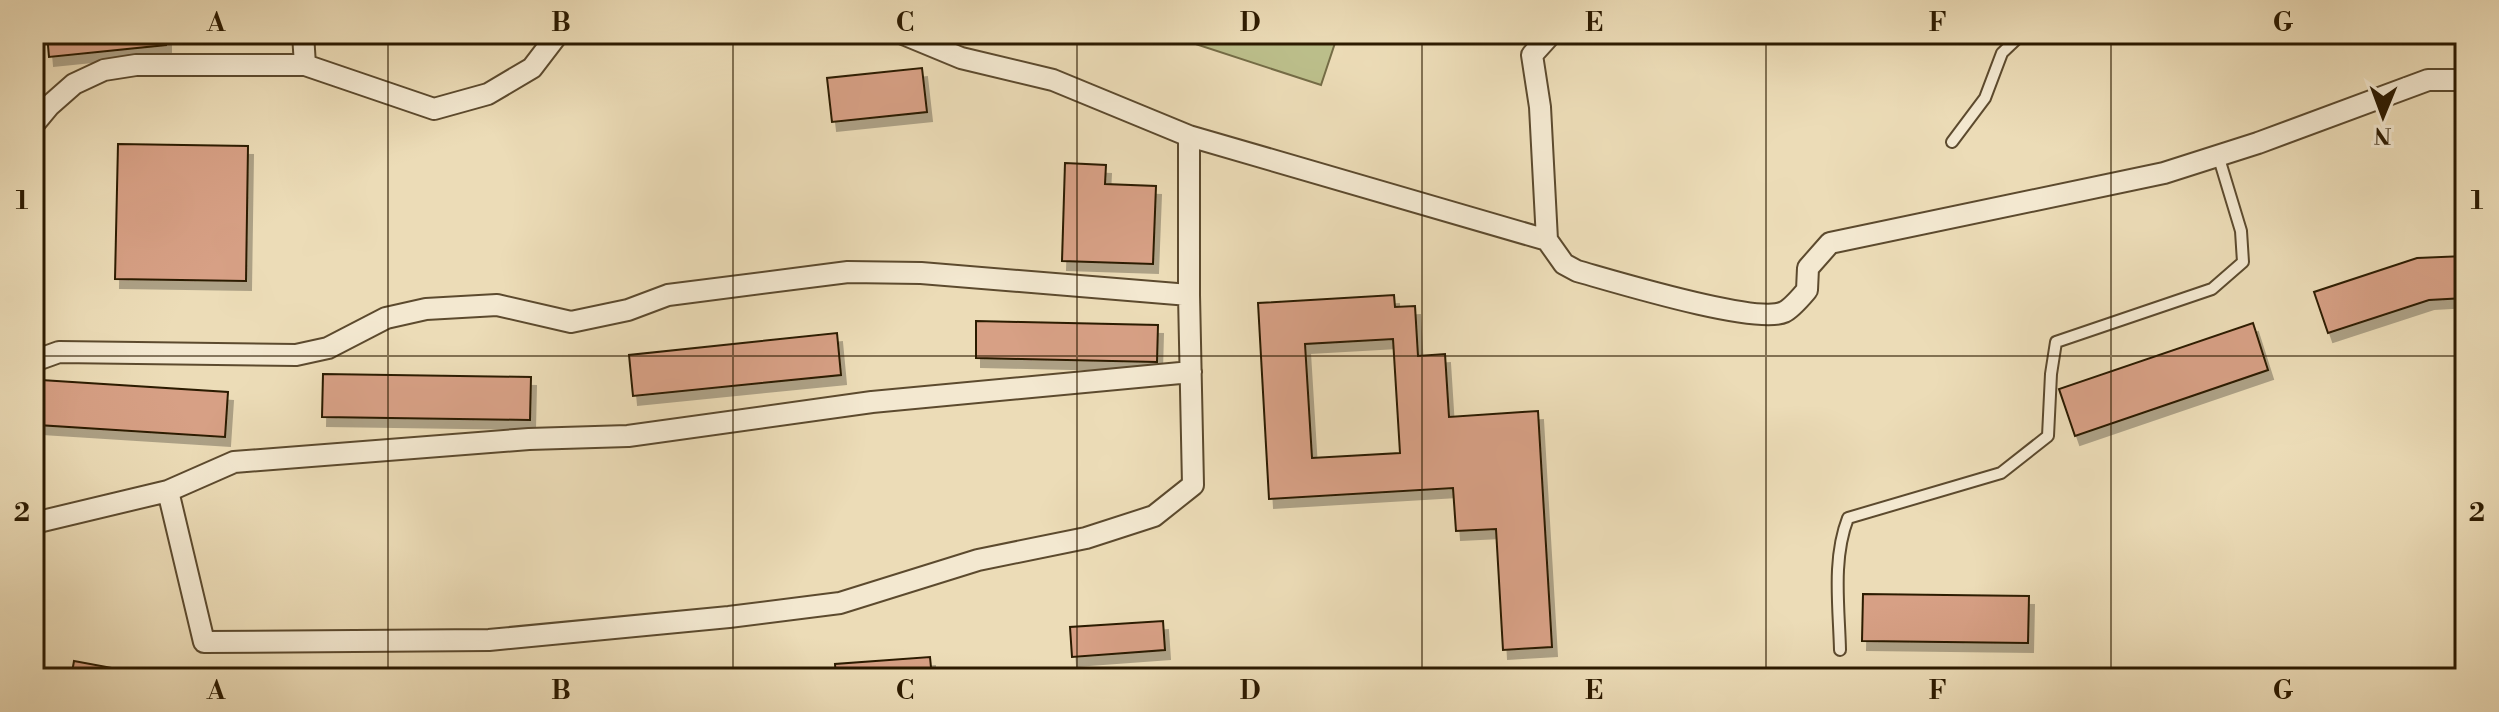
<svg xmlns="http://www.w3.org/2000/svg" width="2499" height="712" font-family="'Libre Bodoni',serif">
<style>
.green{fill:#bcbf8b;stroke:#746c46;stroke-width:2}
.building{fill:#d7a085;stroke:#2c1a00;stroke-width:2;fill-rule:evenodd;filter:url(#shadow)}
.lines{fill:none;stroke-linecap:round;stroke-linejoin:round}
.service-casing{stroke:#5c4a2e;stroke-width:14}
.minor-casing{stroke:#5c4a2e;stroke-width:24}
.service{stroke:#f3e8d0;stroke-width:10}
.minor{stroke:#f3e8d0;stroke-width:20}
.grid{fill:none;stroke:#2c1a00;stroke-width:2;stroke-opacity:0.55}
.neatline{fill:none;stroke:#2c1a00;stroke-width:3}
.grid-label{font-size:26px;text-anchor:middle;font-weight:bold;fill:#2c1a00}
</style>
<defs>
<filter id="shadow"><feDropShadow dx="5" dy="9" stdDeviation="0" flood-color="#0004"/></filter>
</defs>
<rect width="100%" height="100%" fill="#ecdcb7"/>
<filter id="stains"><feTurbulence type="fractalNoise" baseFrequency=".0025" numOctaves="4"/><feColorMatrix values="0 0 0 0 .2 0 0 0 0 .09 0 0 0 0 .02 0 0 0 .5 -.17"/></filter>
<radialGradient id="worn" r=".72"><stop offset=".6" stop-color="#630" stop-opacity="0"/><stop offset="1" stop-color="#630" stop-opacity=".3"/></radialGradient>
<!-- green -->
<path class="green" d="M1165 34H1338L1321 85Z"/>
<!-- building -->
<path class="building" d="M47 34H166V45L49 57Z
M922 68 927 112 832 122 827 78Z
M118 144 248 146 246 281 115 279Z
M1065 163 1106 165 1105 184 1156 186 1153 264 1062 261Z
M2465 256V298L2429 300 2328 333 2314 292 2417 258Z
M1394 295 1395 307 1415 306 1418 356 1445 354 1449 417 1538 411 1552 647 1503 650 1496 529 1456 531 1453 488 1269 499 1258 303ZM1393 339 1400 453 1312 458 1305 344Z
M976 321 1158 325 1157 362 976 358Z
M2253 323 2268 370 2075 436 2059 389Z
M837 333 841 375 633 396 629 355Z
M323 374 531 377 530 420 322 417Z
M41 380 228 392 225 437 38 425Z
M1863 594 2029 596 2028 643 1862 641Z
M1163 621 1165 650 1072 657 1070 627Z
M930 657 932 678H836L835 664Z
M74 661 123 670 122 678H71Z"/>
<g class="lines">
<!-- service casing -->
<g class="service-casing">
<path id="service" d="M1952 142 1985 98 2002 53 2022 34
M1840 650C1839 607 1832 559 1848 518L2001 473 2048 436 2051 374 2056 342 2212 289 2243 262 2241 231 2218 155"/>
</g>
<!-- minor casing -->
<g class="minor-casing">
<path id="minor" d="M303 34 305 65
M903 34 961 58 1053 80 1189 136 1547 240
M1551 34 1532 55 1540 107 1547 240 1564 264 1577 271C1613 281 1756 325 1784 312 1792 308 1801 297 1807 290L1808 268 1830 243 2164 173 2258 143 2428 80H2465
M34 124 49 106 74 84 104 70 136 65H305L434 109 488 94 532 68 558 34
M34 361 59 352 296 355 328 348 386 318 426 309 497 305 571 322 628 310 668 295 848 272 921 273 1189 295
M168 491 204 642 489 640 729 617 840 603 978 560 1086 538 1154 516 1193 485 1189 295V136
M34 523 168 491 234 462 529 439 628 436 872 402 1191 372"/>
</g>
<!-- service -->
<use href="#service" class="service"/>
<!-- minor -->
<use href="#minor" class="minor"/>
</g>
<!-- grid -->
<path class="grid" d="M388 34V678M733 34V678M1077 34V678M1422 34V678M1766 34V678M2111 34V678M34 356H2465"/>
<!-- margin -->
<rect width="2499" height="712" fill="none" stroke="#ecdcb7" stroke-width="88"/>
<!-- north arrow -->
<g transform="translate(2383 116) rotate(181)" stroke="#f3e8d0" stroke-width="6" paint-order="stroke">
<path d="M0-6L14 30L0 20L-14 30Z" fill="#2c1a00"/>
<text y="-12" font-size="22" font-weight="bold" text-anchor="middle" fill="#2c1a00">N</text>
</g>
<rect x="44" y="44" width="2411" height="624" class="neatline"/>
<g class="grid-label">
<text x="216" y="31">A</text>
<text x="561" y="31">B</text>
<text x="905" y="31">C</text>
<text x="1250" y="31">D</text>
<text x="1594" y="31">E</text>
<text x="1938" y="31">F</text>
<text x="2283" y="31">G</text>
<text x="22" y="209">1</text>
<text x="2477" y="209">1</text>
<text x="22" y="521">2</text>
<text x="2477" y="521">2</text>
<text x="216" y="699">A</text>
<text x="561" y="699">B</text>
<text x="905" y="699">C</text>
<text x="1250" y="699">D</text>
<text x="1594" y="699">E</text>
<text x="1938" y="699">F</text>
<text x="2283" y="699">G</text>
</g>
<rect width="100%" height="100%" filter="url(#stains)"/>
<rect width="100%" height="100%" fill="url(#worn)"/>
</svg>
